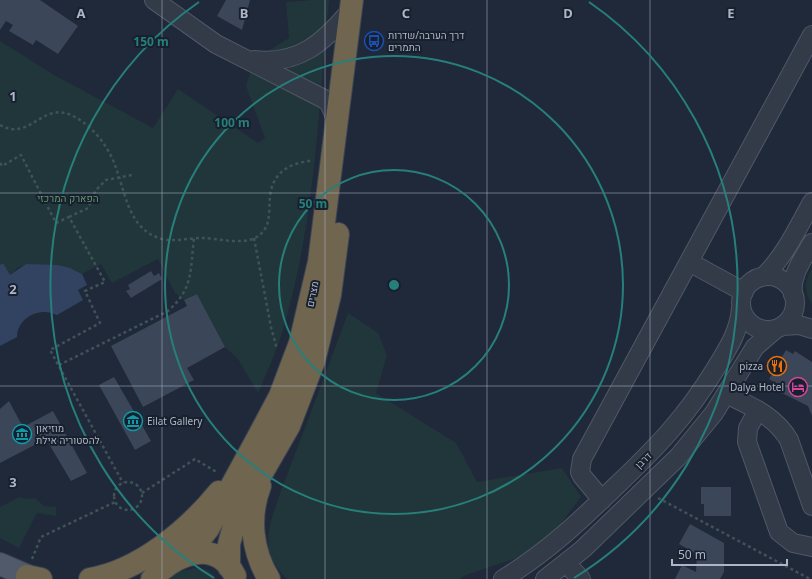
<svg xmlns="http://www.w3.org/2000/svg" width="812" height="579" font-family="'Noto Sans',Heebo,sans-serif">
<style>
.green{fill:#21363a}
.water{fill:#314361}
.building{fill:#3b4659}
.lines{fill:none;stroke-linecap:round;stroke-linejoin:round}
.minor-casing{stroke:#505867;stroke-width:20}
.major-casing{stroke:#3c4453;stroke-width:24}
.highway-casing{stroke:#3d4554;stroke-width:24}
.path{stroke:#3f5357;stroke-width:2.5;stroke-dasharray:3 3;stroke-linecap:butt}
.minor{stroke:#333b49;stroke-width:18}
.major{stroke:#505a6a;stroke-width:22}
.highway{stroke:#70654f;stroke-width:22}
.grid{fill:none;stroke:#adb5c6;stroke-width:1;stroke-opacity:0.55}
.ring{fill:none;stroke:#277f7b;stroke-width:2}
.labels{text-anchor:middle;stroke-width:4;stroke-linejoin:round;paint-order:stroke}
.poi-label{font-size:10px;fill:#adb5c6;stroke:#18202e;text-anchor:start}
.park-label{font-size:10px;fill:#639872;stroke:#18202e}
.street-label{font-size:10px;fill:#adb5c6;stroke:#18202e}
.grid-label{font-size:13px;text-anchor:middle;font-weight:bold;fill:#adb5c6;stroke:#18202e;stroke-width:4;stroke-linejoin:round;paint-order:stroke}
.centre{fill:#277f7b;stroke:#18202e;stroke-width:2}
.ring-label{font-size:12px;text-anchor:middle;font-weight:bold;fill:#277f7b;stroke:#18202e;stroke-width:4;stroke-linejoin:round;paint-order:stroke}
</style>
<rect width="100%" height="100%" fill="#1f2939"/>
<!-- green -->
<path class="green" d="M314 0H329C318 112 315 228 281 336 275 355 266 374 258 393L238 359 225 347 197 294 184 300 175 293 158 259 112 283 101 264 82 274 70 268 26 264 17 268 10 275 3 263 0 265V41L54 75 153 128 178 89 258 143 265 138 246 86 254 60 289 38 286 2Z
M812 267V304C803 291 805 281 812 267Z
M348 313 378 333 387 355 376 393 456 443 477 482 562 468 581 497 559 526 526 555 466 575 459 579H287C276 568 268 555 268 539 268 523 284 483 290 467 310 415 329 364 348 313Z
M19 497 27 499 35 498 44 506 56 507V516L37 513 19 548 0 538V507Z
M195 568 208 570 217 579H168L178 572Z"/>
<!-- water -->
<path class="water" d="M3 263 10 275 26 264 57 265 70 268 82 274 87 285 78 290 83 300 57 315C40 306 17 318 17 337L0 346V265Z"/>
<!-- building -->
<path class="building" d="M0 0H40L78 26 58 54 36 40 33 45 9 31 13 25 6 21 0 30Z
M226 0H250L242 30 217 16Z
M151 271 154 276 159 273 162 279 131 298 126 291 130 289 128 285Z
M197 294 225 347 187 368 194 380 143 407 111 346 187 306 184 300Z
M786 350 793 354 795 351 812 362V416L808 406 776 390 777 384 769 379Z
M114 377 151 441 135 450 99 385Z
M9 401 23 427 53 411 87 473 71 481 46 439 0 463V409Z
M701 487H731V516H704V504H701Z
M690 524 724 543V572L720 579H675L682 565 696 572 697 554 679 544Z"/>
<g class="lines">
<!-- minor casing -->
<g class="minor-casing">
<path id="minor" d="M154 0 216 44 324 99 329 103 337 121
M254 60C299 65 323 43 351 10
M689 262 744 292
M741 303a27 27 0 1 1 54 0a27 27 0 1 1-54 0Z
M763 277C785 256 797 229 812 202
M793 295C790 276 803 259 812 243
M782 326 799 325 812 329
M726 394C751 406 775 416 789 440L812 506
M758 410 748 428 747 442 779 532 793 543 812 547
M602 500 582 476 580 472 582 459 812 35
M566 563 581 579
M503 579C546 553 580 521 616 486 657 447 686 417 716 368 728 348 739 332 741 308
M545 579 583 549 678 457 714 413 755 347 776 329"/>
</g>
<!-- major casing -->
<g class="major-casing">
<path id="major" d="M0 564 35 579"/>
</g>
<!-- highway casing -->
<g class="highway-casing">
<path id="highway" d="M260 486C248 517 252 551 269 579
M182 557 196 544 208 529 256 441 280 396 300 343 319 262 352 0
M229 567V544L236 518 289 426 314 361 330 295 338 234
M27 576 41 579
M90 579C139 571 188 530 219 492
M152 579C175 555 216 536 235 576"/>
</g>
<!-- path -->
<path class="path" d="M0 125C31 142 42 100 73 116 93 126 109 147 116 168 126 195 129 230 162 239 175 242 187 238 201 238 217 238 240 245 255 238 283 223 255 188 287 168 294 163 305 162 313 160
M0 163 2 166 21 155 56 223 69 217 105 282 85 291 100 323 50 350 123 483
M69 217 88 208 96 190 106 180 132 175
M254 238 271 327 277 349
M59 365 168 311C194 288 190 270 194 238
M114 496a14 14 0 1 1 28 0a14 14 0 1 1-28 0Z
M142 493 195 459 218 473
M658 498 810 579
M32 559 41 537 115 502"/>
<!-- minor -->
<use href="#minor" class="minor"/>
<!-- major -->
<use href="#major" class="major"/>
<!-- highway -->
<use href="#highway" class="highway"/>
</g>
<!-- grid -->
<path class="grid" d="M162 0V579M325 0V579M487 0V579M650 0V579M0 193H812M0 386H812"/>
<!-- distance rings -->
<g class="ring">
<circle cx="394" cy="285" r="115"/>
<circle cx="394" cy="285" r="229"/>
<path d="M214 578A344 344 0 0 1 199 2M589 2A344 344 0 0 1 574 578"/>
</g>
<!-- icons -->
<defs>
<g id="bus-ring" transform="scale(1)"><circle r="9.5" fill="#18202e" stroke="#1a4fb4" stroke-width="1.5"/><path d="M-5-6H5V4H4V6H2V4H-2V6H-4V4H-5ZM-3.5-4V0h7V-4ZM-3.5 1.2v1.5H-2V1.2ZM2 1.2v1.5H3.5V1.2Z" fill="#1a4fb4"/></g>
<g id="restaurant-ring" transform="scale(1)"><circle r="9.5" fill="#18202e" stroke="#e8710a" stroke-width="1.5"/><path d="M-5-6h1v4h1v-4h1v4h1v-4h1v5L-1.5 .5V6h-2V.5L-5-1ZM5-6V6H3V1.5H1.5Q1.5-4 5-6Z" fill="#e8710a"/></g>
<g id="hotel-ring" transform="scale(1)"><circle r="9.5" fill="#18202e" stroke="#d1479c" stroke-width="1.5"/><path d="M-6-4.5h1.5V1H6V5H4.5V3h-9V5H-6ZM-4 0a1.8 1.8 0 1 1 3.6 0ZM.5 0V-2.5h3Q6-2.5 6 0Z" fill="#d1479c"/></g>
<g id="museum-ring" transform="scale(1)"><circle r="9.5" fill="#18202e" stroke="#0f9aa8" stroke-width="1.5"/><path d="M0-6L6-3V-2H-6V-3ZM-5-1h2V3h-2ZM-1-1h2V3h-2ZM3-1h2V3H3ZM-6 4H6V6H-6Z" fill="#0f9aa8"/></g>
</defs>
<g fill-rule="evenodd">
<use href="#bus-ring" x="374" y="41"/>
<use href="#restaurant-ring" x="777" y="366"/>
<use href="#hotel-ring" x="798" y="387"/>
<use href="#museum-ring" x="133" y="421"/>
<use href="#museum-ring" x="22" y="434"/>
</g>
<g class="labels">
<!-- poi labels -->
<g class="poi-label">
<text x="388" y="39">דרך הערבה/שדרות<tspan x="388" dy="12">התמרים</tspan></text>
<text x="763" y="370" text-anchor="end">pizza</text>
<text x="784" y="391" text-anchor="end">Dalya Hotel</text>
<text x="147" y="425">Eilat Gallery</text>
<text x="36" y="432">מוזיאון<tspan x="36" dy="12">להסטוריה אילת</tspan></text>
</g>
<!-- park labels -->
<g class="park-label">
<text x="68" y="202">הפארק המרכזי</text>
</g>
<!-- street labels -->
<g class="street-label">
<text transform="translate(312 294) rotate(-78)" y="4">מצרים</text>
<text transform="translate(643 460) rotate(-44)" y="4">דרבן</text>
</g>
</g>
<g class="grid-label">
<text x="81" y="18">A</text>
<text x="244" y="18">B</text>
<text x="406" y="18">C</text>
<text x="568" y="18">D</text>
<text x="731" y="18">E</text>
<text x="13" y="101">1</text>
<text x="13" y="294">2</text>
<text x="13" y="487">3</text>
</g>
<circle cx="394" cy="285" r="6" class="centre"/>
<g class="ring-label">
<text x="151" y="46">150 m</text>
<text x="232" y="127">100 m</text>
<text x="313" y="208">50 m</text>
</g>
<!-- scale -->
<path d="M672 559v6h115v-6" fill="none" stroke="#adb5c6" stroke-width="2"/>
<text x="678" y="559" font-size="12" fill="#adb5c6" stroke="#18202e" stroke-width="3" paint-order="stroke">50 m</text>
</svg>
